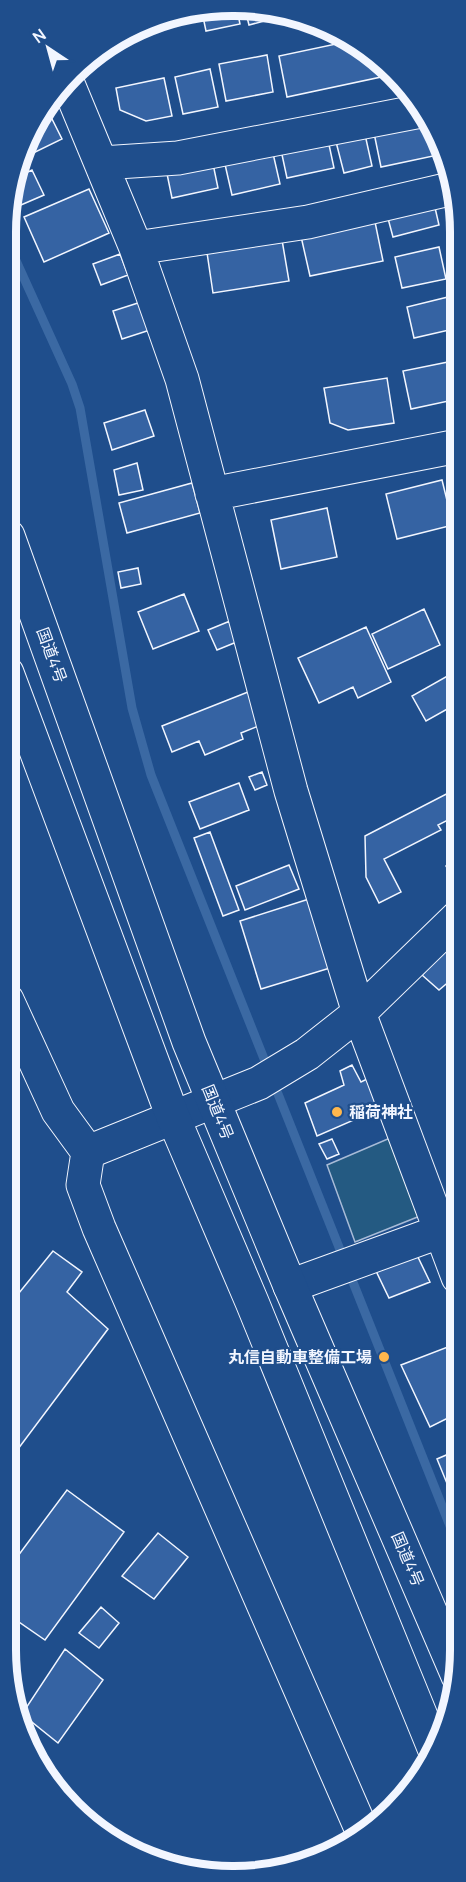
<svg xmlns="http://www.w3.org/2000/svg" width="466" height="1882" font-family="Manrope,'Noto Sans JP',sans-serif">
<style>
.green{fill:#245a82;stroke:#a8bbd7;stroke-width:1.5}
.lines{fill:none;stroke-linecap:round;stroke-linejoin:round}
.stream{stroke:#3b69a3;stroke-width:9}
.building{fill:#3563a3;stroke:#f2f6ff;stroke-width:1.5}
.minor-casing{stroke:#f2f6ff;stroke-width:35}
.highway-casing{stroke:#f2f6ff;stroke-width:35}
.minor{stroke:#1f4e8c;stroke-width:33}
.highway{stroke:#1f4e8c;stroke-width:33}
.poi-dot{fill:#ffb74d;stroke:#1f4e8c;stroke-width:2}
.labels{text-anchor:middle;stroke-width:4.5;stroke-linejoin:round;paint-order:stroke}
.street-label{font-size:16px;fill:#f2f6ff;stroke:#1f4e8c}
.poi-label{font-size:16px;font-weight:bold;fill:#f2f6ff;stroke:#1f4e8c;text-anchor:start}
.rim{fill:none;stroke:#f2f6ff;stroke-width:8}
</style>
<rect width="100%" height="100%" fill="#1f4e8c"/>
<!-- green -->
<path class="green" d="M390 1138 420 1216 355 1242 327 1165Z"/>
<g class="lines">
<!-- stream -->
<path class="stream" d="M8 243 72 384 80 408 132 708 151 775 458 1546"/>
</g>
<!-- building -->
<path class="building" d="M263 8 283 16 249 25 245 9Z
M237 10 240 24 206 31 202 12Z
M350 41 395 74 287 97 279 56Z
M267 55 273 92 226 101 219 64Z
M210 69 218 107 183 114 175 77Z
M164 78 172 116 146 121 120 110 116 88Z
M48 111 62 139 23 158 37 119Z
M429 121 432 127 438 155 381 167 374 133Z
M364 130 372 166 344 173 335 138Z
M328 140 334 168 287 178 281 150Z
M272 149 280 184 232 195 224 160Z
M212 159 218 188 172 198 166 169Z
M32 170 44 195 14 208 10 198 17 177Z
M89 189 109 233 44 262 24 217Z
M433 199 439 225 393 237 386 211Z
M374 217 383 261 310 276 300 232Z
M281 234 289 281 213 293 206 246Z
M439 247 446 279 402 288 395 257Z
M120 254 128 275 101 285 93 264Z
M452 296 458 328 414 338 407 307Z
M141 302 150 330 122 339 113 311Z
M458 360V399L411 409 403 371Z
M387 378 394 423 348 430 330 423 324 388Z
M145 410 154 436 112 450 104 423Z
M137 463 143 490 119 495 114 470Z
M442 480 453 525 397 539 386 494Z
M192 483 200 513 127 533 119 503Z
M327 508 337 557 281 569 271 520Z
M138 568 141 584 121 588 118 572Z
M184 594 199 631 153 649 138 612Z
M424 609 440 645 388 669 372 634Z
M230 621 239 641 217 650 208 630Z
M366 627 391 682 358 698 353 687 319 703 298 658Z
M451 674 458 687V703L426 721 412 696Z
M253 690 266 723 241 733 243 739 205 755 199 741 172 752 162 726Z
M262 772 267 785 255 790 249 777Z
M239 783 249 810 200 829 189 802Z
M458 788V797L447 803 454 817 438 825 441 830 384 859 401 892 379 903 366 877 365 836Z
M210 832 239 910 223 916 194 838Z
M458 859V886L446 866Z
M289 865 299 889 245 910 236 886Z
M309 899 330 968 261 989 240 921Z
M458 942V974L439 990 422 975 445 949Z
M458 996V1023L450 1000Z
M352 1065 361 1082 371 1077 381 1103 367 1107 370 1113 317 1136 305 1103 344 1085 340 1071Z
M332 1139 339 1154 327 1159 319 1144Z
M53 1251 82 1272 67 1292 108 1329 6 1465V1309Z
M415 1251 430 1282 389 1298 375 1269Z
M458 1343V1413L430 1427 401 1365Z
M458 1450V1496L453 1498 437 1459Z
M67 1490 124 1532 45 1640 6 1613V1572Z
M158 1533 188 1557 154 1599 122 1576Z
M101 1607 119 1623 99 1648 79 1633Z
M65 1649 103 1680 58 1743 22 1714Z"/>
<g class="lines">
<!-- minor casing -->
<g class="minor-casing">
<path id="minor" d="M68 84 136 248 182 379 291 791 359 1013 458 1277
M102 163 178 158 421 111
M136 248 308 222 454 188
M212 494 458 446
M7 1000 58 1111 88 1152
M290 1286 458 1225
M363 1833 99 1228 83 1185 88 1152 259 1083 307 1054 359 1013 458 917"/>
</g>
<!-- highway casing -->
<g class="highway-casing">
<path id="highway" d="M8 536 189 1042 290 1286 458 1676
M7 673 173 1117 252 1302 434 1748"/>
</g>
<!-- minor -->
<use href="#minor" class="minor"/>
<!-- highway -->
<use href="#highway" class="highway"/>
</g>
<!-- markers -->
<g class="poi-dot">
<circle cx="337" cy="1112" r="6"/>
<circle cx="384" cy="1357" r="6"/>
</g>
<g class="labels">
<!-- street labels -->
<g class="street-label">
<text transform="translate(52 655) rotate(70)" y="6">国道4号</text>
<text transform="translate(218 1112) rotate(68)" y="6">国道4号</text>
<text transform="translate(408 1559) rotate(67)" y="6">国道4号</text>
</g>
<!-- poi labels -->
<g class="poi-label">
<text x="349" y="1118">稲荷神社</text>
<text x="372" y="1363" text-anchor="end">丸信自動車整備工場</text>
</g>
</g>
<!-- crop -->
<path d="M0 0H466V1882H0ZM232 16H234A216 216 0 0 1 450 232V1650A216 216 0 0 1 234 1866H232A216 216 0 0 1 16 1650V232A216 216 0 0 1 232 16Z" fill="#1f4e8c" fill-rule="evenodd"/>
<path class="rim" d="M232 16H234A216 216 0 0 1 450 232V1650A216 216 0 0 1 234 1866H232A216 216 0 0 1 16 1650V232A216 216 0 0 1 232 16Z"/>
<!-- north arrow -->
<g transform="translate(48 48) rotate(324)" stroke="#1f4e8c" stroke-width="4.5" paint-order="stroke">
<path d="M0-4.5L10 22L0 15L-10 22Z" fill="#f2f6ff"/>
<text y="-9" font-size="16" font-weight="bold" text-anchor="middle" fill="#f2f6ff">N</text>
</g>
</svg>
